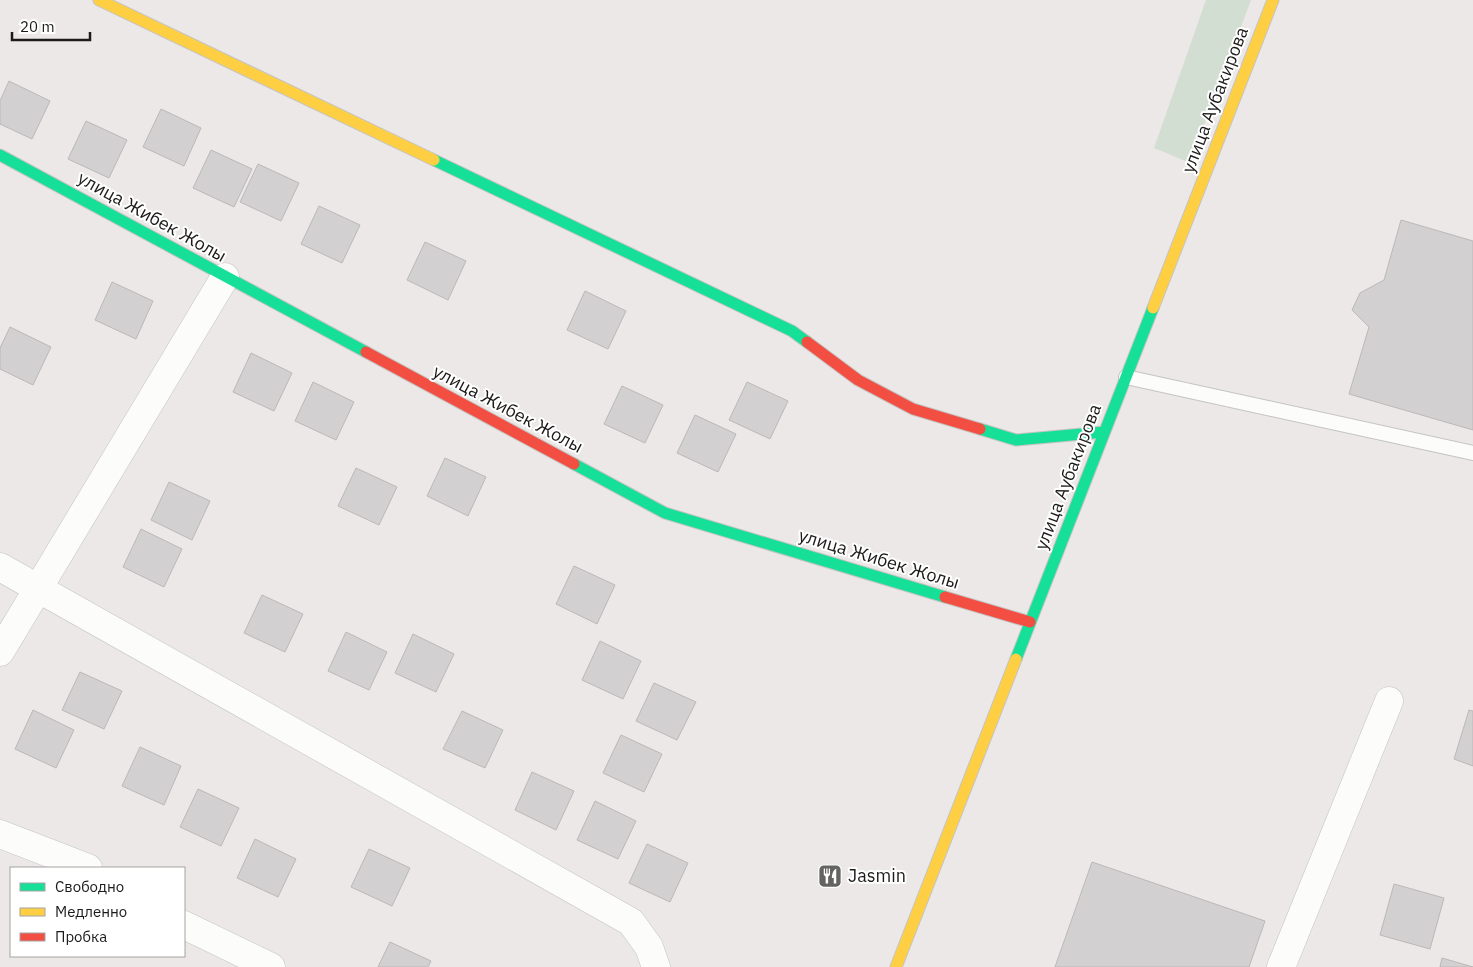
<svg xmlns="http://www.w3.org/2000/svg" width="1473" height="967" font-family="'IBM Plex Sans',sans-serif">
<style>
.green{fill:#d3ded2}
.building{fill:#d2d0d0;stroke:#bab8b8}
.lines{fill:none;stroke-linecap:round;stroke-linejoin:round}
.lane-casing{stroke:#c5c4c3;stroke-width:16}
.street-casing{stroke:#c5c4c3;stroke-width:29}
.fast-casing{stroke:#c5c4c3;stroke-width:13}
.slow-casing{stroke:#c5c4c3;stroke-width:13}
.jam-casing{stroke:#c5c4c3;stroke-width:13}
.lane{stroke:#fcfcfb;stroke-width:14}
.street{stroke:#fcfcfb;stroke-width:28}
.fast{stroke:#16e098;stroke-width:11}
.slow{stroke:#ffcf43;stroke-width:11}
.jam{stroke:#f24e42;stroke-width:11}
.labels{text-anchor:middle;stroke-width:4;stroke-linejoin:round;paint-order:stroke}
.street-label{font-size:18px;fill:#1c1b1a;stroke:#fff}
.poi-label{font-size:18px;fill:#1c1b1a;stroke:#fff;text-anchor:start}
</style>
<rect width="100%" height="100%" fill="#ebe8e7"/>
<!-- green -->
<path class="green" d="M1206 0H1251L1190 163 1154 148Z"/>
<!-- building -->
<path class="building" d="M9 81 50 101 32 139 0 124V101Z
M161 109 201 128 184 166 143 147Z
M86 121 127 140 109 178 68 159Z
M211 150 252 169 234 207 193 188Z
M258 164 299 183 281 221 240 202Z
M319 206 360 225 342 263 301 244Z
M1401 220 1473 241V430L1349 394 1369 327 1352 310 1360 293 1384 280Z
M425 242 466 261 448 300 407 280Z
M112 282 153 301 136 339 95 320Z
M585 291 626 311 608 349 567 330Z
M10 327 51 347 33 385 0 369V348Z
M251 353 292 373 274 411 233 392Z
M313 382 354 402 336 440 295 421Z
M747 382 788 401 770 439 729 420Z
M622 386 663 405 645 443 604 424Z
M695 415 736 434 718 472 677 453Z
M445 458 486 477 468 516 427 496Z
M356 468 397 487 379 525 338 506Z
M169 482 210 501 192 540 151 520Z
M141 529 182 549 164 587 123 567Z
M574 566 615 585 597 624 556 604Z
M262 595 303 614 285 652 244 633Z
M346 632 387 652 369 690 328 671Z
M413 634 454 654 436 692 395 673Z
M600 641 641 661 623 699 582 680Z
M80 672 122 691 104 729 62 710Z
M654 683 696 702 677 740 636 721Z
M33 710 74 730 56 768 15 749Z
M1469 710 1473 711V766L1454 759Z
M462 711 503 730 485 768 443 749Z
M621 735 662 754 644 792 603 773Z
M140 747 181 766 164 805 122 786Z
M532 772 574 791 556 830 515 810Z
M198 789 239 808 221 846 180 827Z
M595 801 636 821 618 859 577 840Z
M255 839 296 859 278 897 237 878Z
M647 844 688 863 670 902 629 883Z
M369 849 410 868 392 906 351 887Z
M1092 862 1265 921 1249 967H1055Z
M1394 884 1444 898 1430 949 1380 935Z
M390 942 431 961 428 967H378Z
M1442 958 1473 967H1440Z"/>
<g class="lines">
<!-- lane casing -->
<g class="lane-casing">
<path id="lane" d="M1126 377 1473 453"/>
</g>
<!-- street casing -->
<g class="street-casing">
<path id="street" d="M0 567 631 922 649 947 656 967
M0 652 225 277
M0 834 88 868
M184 925 271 967
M1281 967 1389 701"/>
</g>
<!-- fast casing -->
<g class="fast-casing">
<path id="fast" d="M0 155 366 352
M434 160 792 331 807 342
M980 429 1016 440 1104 432
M574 464 665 513 945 597
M1016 659 1153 308"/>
</g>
<!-- slow casing -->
<g class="slow-casing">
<path id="slow" d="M99 0 434 160
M1153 308 1273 0
M896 967 1016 659"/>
</g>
<!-- jam casing -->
<g class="jam-casing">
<path id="jam" d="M807 342 858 380 913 409 980 429
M366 352 574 464
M945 597 1030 622"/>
</g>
<!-- lane -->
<use href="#lane" class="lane"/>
<!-- street -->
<use href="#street" class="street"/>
<!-- fast -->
<use href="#fast" class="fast"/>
<!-- slow -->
<use href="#slow" class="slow"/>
<!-- jam -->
<use href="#jam" class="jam"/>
</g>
<!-- icons -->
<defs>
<g id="restaurant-square" transform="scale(1.25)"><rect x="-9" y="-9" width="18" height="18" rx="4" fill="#646362" stroke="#fff"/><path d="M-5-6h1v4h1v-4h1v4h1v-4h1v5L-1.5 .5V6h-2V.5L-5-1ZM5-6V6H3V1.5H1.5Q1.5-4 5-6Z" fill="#fff"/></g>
</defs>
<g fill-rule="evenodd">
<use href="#restaurant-square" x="830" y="876"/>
</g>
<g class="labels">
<!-- street labels -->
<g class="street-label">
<text transform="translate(1215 100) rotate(-69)" y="6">улица Аубакирова</text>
<text transform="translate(152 217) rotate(29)" y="6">улица Жибек Жолы</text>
<text transform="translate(508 409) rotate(28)" y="6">улица Жибек Жолы</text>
<text transform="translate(1068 477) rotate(-69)" y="6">улица Аубакирова</text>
<text transform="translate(879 559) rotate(17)" y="6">улица Жибек Жолы</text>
</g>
<!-- poi labels -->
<g class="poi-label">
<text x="848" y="882">Jasmin</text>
</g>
</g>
<!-- legend -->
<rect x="10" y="867" width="175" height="90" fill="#ffffff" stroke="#a4a4a3"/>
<rect x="20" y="883" width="25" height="8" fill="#16e098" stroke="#a4a4a3"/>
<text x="55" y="892" font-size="15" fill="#1c1b1a">Свободно</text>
<rect x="20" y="908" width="25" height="8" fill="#ffcf43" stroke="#a4a4a3"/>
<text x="55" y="917" font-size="15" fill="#1c1b1a">Медленно</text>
<rect x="20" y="933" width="25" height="8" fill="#f24e42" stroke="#a4a4a3"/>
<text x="55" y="942" font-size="15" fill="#1c1b1a">Пробка</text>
<!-- scale -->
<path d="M12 32v8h78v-8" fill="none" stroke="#1c1b1a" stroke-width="2.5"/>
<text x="20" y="32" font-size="15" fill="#1c1b1a" stroke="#ffffff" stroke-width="4" paint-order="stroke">20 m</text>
</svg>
